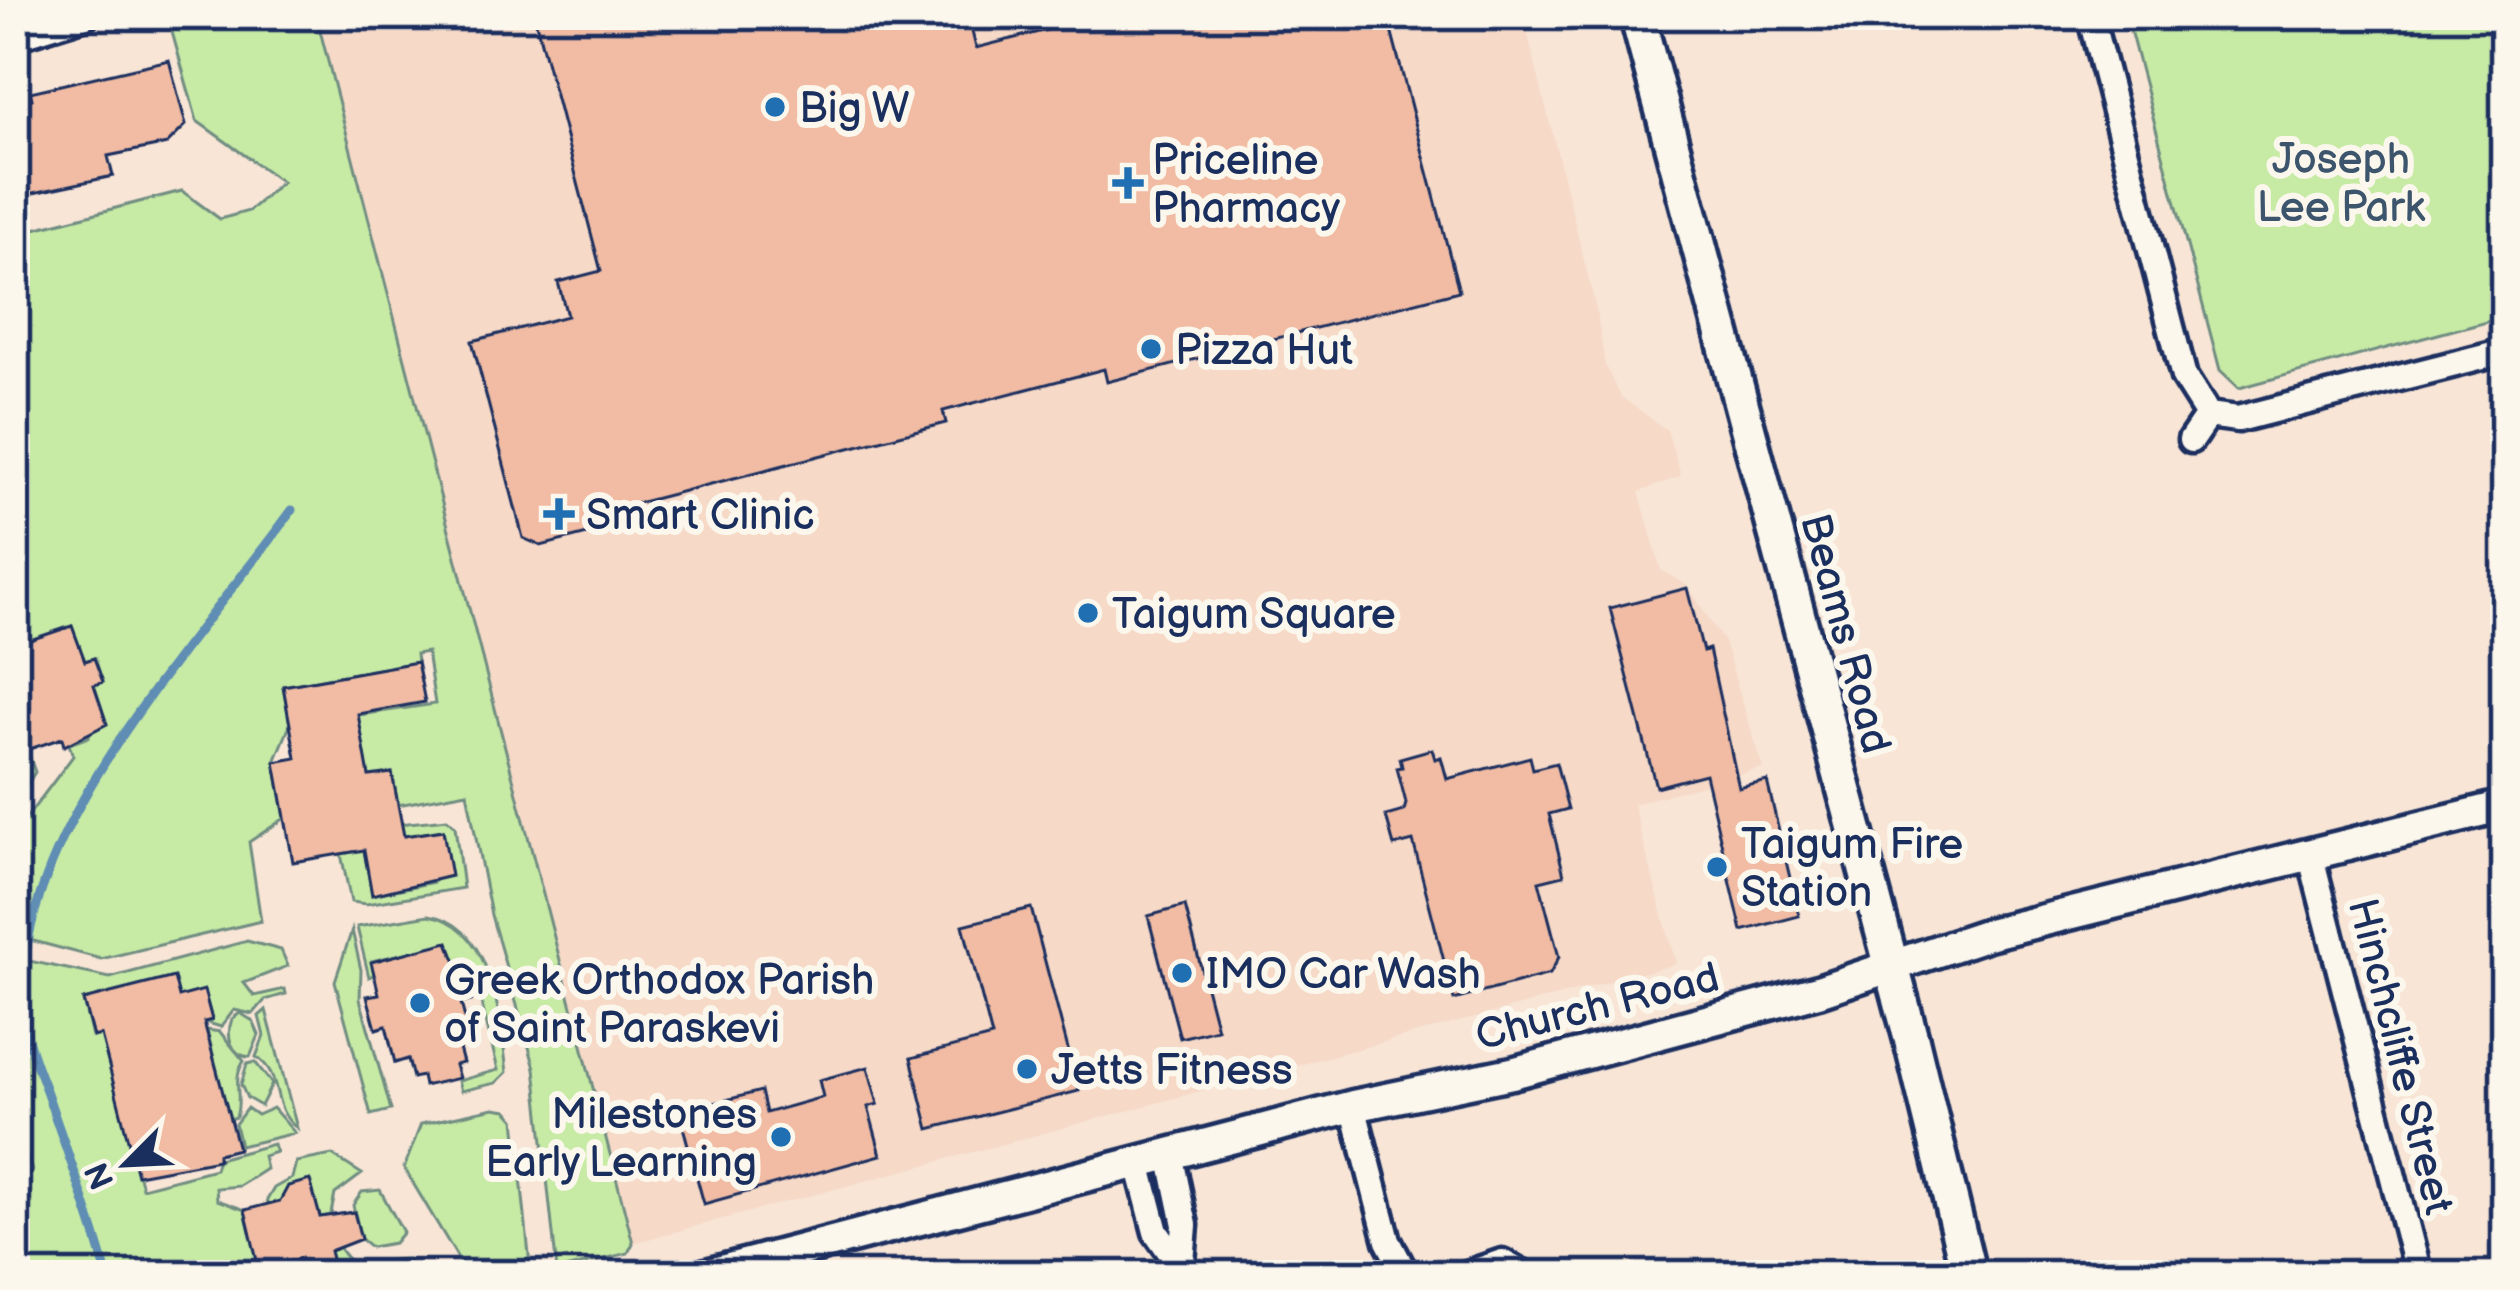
<svg xmlns="http://www.w3.org/2000/svg" width="2520" height="1290" font-family="'Balsamiq Sans',sans-serif">
<style>
.built{fill:#f6d9c7}
.green{fill:#c7eba5;stroke:#718d82;stroke-width:3}
.lines{fill:none;stroke-linecap:round;stroke-linejoin:round}
.stream{stroke:#5e8db3;stroke-width:9}
.building{fill:#f1bca3;stroke:#1b2f5e;stroke-width:3}
.minor-casing{stroke:#1b2f5e;stroke-width:33}
.tertiary-casing{stroke:#1b2f5e;stroke-width:39}
.secondary-casing{stroke:#1b2f5e;stroke-width:42}
.minor{stroke:#fbf7ec;stroke-width:24}
.tertiary{stroke:#fbf7ec;stroke-width:30}
.secondary{stroke:#fbf7ec;stroke-width:33}
.poi-dot{fill:#1f6fb2;stroke:#fbf7ec;stroke-width:4.5}
.labels{text-anchor:middle;stroke-width:12;stroke-linejoin:round;paint-order:stroke}
.poi-label{font-size:42px;fill:#1b2f5e;stroke:#fbf7ec;text-anchor:start}
.park-label{font-size:42px;fill:#3d556c;stroke:#fbf7ec}
.street-label{font-size:42px;fill:#1b2f5e;stroke:#fbf7ec}
</style>
<rect width="100%" height="100%" fill="#f8e5d6"/>
<filter id="ink" filterUnits="userSpaceOnUse"><feTurbulence type="fractalNoise" baseFrequency=".00833" numOctaves="2"/><feDisplacementMap in="SourceGraphic" scale="24" xChannelSelector="R" yChannelSelector="G"/><feConvolveMatrix kernelMatrix="1 2 1 2 8 2 1 2 1" color-interpolation-filters="sRGB"/></filter>
<g filter="url(#ink)">
<!-- built -->
<path class="built" d="M316 15H1523L1597 313 1605 366 1621 397 1667 430 1681 476 1639 492 1661 570 1687 585 1724 642 1763 768 1633 804 1676 964 633 1243Z"/>
<!-- green -->
<path class="green" d="M173 15H316L633 1243 628 1253 557 1271 535 1068 491 915 467 792 398 805 392 773 369 777 363 746 318 721 435 704 427 652 416 654 417 662 283 686 290 725 275 762 285 818 249 842 261 921 101 959 15 936V833L73 756 69 744 89 737 94 685 102 681 95 658 76 664 80 648 72 626 15 645V234L182 191 220 219 249 211 282 182 197 121 172 32Z
M2126 15H2503L2505 316 2239 388 2220 370Z
M15 715 35 772 15 804 20 788Z
M447 819 455 826 463 888 366 904 351 902 341 854 364 850 372 895 434 882 443 831 390 838 388 825Z
M429 915C494 925 500 1020 507 1072L496 1083 461 1091 458 1081 498 1070 473 969 455 973 448 943 372 961 374 975 369 977 357 927Z
M352 930 361 970 360 999 391 1110 371 1115 335 981Z
M247 941 281 950 288 966 244 983 254 996 285 989 286 994 265 1000 253 1014 234 1010 221 1027 208 1023 212 1019 204 991 179 997 173 977 83 1000 92 1037 101 1035 142 1188 215 1169 218 1159 273 1144 276 1152 263 1156 266 1169 239 1186 216 1188 217 1200 245 1210 259 1268 301 1258 306 1275H15V1183L32 1171 15 1122V958L110 978Z
M266 1010 297 1128C269 1108 285 1075 256 1057L264 1036 259 1016Z
M240 1013 253 1021 259 1035 250 1057C230 1056 226 1035 232 1019Z
M207 1030 220 1032 244 1061C231 1081 243 1096 236 1117L229 1119Z
M255 1062 272 1084 261 1106 247 1098 241 1085 247 1064Z
M247 1108 257 1115 273 1108 295 1133 240 1146 235 1124Z
M494 1108 507 1110 515 1119 531 1275H468L404 1168 421 1124Z
M332 1155 362 1174 335 1194 330 1218 320 1217 306 1181 288 1186 291 1217 274 1222 267 1200 274 1188 292 1178 296 1162Z
M380 1190 403 1232 394 1243 371 1247 361 1239 353 1205 362 1192Z
M338 1245C355 1280 377 1258 407 1259L419 1275H336L330 1251Z"/>
<g class="lines">
<!-- stream -->
<path class="stream" d="M107 1275C91 1214 67 1153 47 1093 39 1071 28 1047 25 1024 1 844 193 646 292 510"/>
</g>
<!-- building -->
<path class="building" d="M534 15H968L976 48 1105 15H1387L1459 291 1107 382 1104 369 943 411 946 423 599 513 603 530 541 546 523 538 472 341 567 316 558 282 601 271Z
M169 60 186 125 167 144 108 156 113 176 15 197V104L32 99 30 92Z
M1687 588 1703 651 1709 649 1739 788 1767 781 1799 916 1742 931 1705 774 1656 787 1610 608Z
M72 626 85 661 94 658 103 682 94 685 107 724 64 746 62 738 15 754V645Z
M417 662 425 702 358 714 369 776 392 773 404 836 443 830 451 876 372 895 364 850 293 862 275 762 296 758 283 686Z
M1432 749 1435 759 1441 757 1447 779 1530 757 1533 769 1556 763 1568 809 1549 814 1564 875 1539 881 1559 957 1550 974 1454 1000 1413 841 1394 846 1386 816 1404 811 1406 803 1397 768 1402 767 1400 758Z
M1185 906 1217 1029 1180 1038 1148 916Z
M1031 908 1079 1091 929 1129 911 1058 992 1037 963 925Z
M448 942 471 1001 461 1003 471 1042 458 1045 463 1063 455 1065 459 1078 424 1086 422 1076 413 1078 408 1059 395 1063 386 1026 376 1029 367 996 379 994 371 962Z
M174 977 179 997 204 990 212 1020 204 1022 238 1149 218 1154V1160L137 1175 101 1035 93 1037 83 1000Z
M868 1067 878 1104 868 1107 881 1155 704 1204 679 1112 761 1091 766 1113 823 1097 819 1080Z
M310 1180 320 1217 354 1212 361 1239 330 1251 336 1275H306L301 1258 259 1269 245 1210 280 1201 288 1186Z"/>
<g class="lines">
<!-- minor casing -->
<g class="minor-casing">
<path id="minor" d="M2090 15 2184 377 2208 415
M15 37 86 15
M2191 440 2208 415 2238 419 2505 351
M2311 857 2418 1275
M1353 1106 1388 1241 1406 1275
M1170 1154 1185 1225 1181 1275
M1138 1163 1156 1232 1180 1266
M1464 1275 1502 1262 1526 1275"/>
</g>
<!-- tertiary casing -->
<g class="tertiary-casing">
<path id="tertiary" d="M706 1275 1353 1106 1512 1073 1818 991 1988 934 2505 806"/>
</g>
<!-- secondary casing -->
<g class="secondary-casing">
<path id="secondary" d="M1637 15 1911 1038 1969 1275"/>
</g>
<!-- minor -->
<use href="#minor" class="minor"/>
<!-- tertiary -->
<use href="#tertiary" class="tertiary"/>
<!-- secondary -->
<use href="#secondary" class="secondary"/>
</g>
</g>
<!-- markers -->
<g class="poi-dot">
<circle cx="775" cy="107" r="12"/>
<path d="M1122 165h12v12h12v12h-12v12h-12v-12h-12v-12h12z"/>
<circle cx="1151" cy="349" r="12"/>
<path d="M553 496h12v12h12v12h-12v12h-12v-12h-12v-12h12z"/>
<circle cx="1088" cy="613" r="12"/>
<circle cx="1717" cy="867" r="12"/>
<circle cx="1182" cy="973" r="12"/>
<circle cx="420" cy="1003" r="12"/>
<circle cx="1027" cy="1069" r="12"/>
<circle cx="781" cy="1137" r="12"/>
</g>
<g class="labels">
<!-- poi labels -->
<g class="poi-label">
<text x="799" y="122">Big W</text>
<text x="1152" y="174">Priceline<tspan x="1152" dy="48">Pharmacy</tspan></text>
<text x="1175" y="364">Pizza Hut</text>
<text x="586" y="529">Smart Clinic</text>
<text x="1112" y="628">Taigum Square</text>
<text x="1741" y="858">Taigum Fire<tspan x="1741" dy="48">Station</tspan></text>
<text x="1206" y="988">IMO Car Wash</text>
<text x="444" y="994">Greek Orthodox Parish<tspan x="444" dy="48">of Saint Paraskevi</tspan></text>
<text x="1051" y="1084">Jetts Fitness</text>
<text x="757" y="1128" text-anchor="end">Milestones<tspan x="757" dy="48">Early Learning</tspan></text>
</g>
<!-- park labels -->
<g class="park-label">
<text x="2341" y="173">Joseph<tspan x="2341" dy="48">Lee Park</tspan></text>
</g>
<!-- street labels -->
<g class="street-label">
<text transform="translate(1847 633) rotate(75)" y="15">Beams Road</text>
<text transform="translate(1597 1005) rotate(-14)" y="15">Church Road</text>
<text transform="translate(2402 1056) rotate(76)" y="15">Hinchcliffe Street</text>
</g>
</g>
<!-- margin -->
<rect width="2520" height="1290" fill="none" stroke="#fbf7ec" stroke-width="60"/>
<rect x="30" y="30" width="2460" height="1230" fill="none" stroke="#1b2f5e" stroke-width="4.5" filter="url(#ink)"/>
<!-- north arrow -->
<g transform="translate(126 1164) rotate(246)" stroke="#fbf7ec" stroke-width="9" paint-order="stroke">
<path d="M0-9L21 45L0 30L-21 45Z" fill="#1b2f5e"/>
<text y="-18" font-size="33" font-weight="bold" text-anchor="middle" fill="#1b2f5e">N</text>
</g>
</svg>
